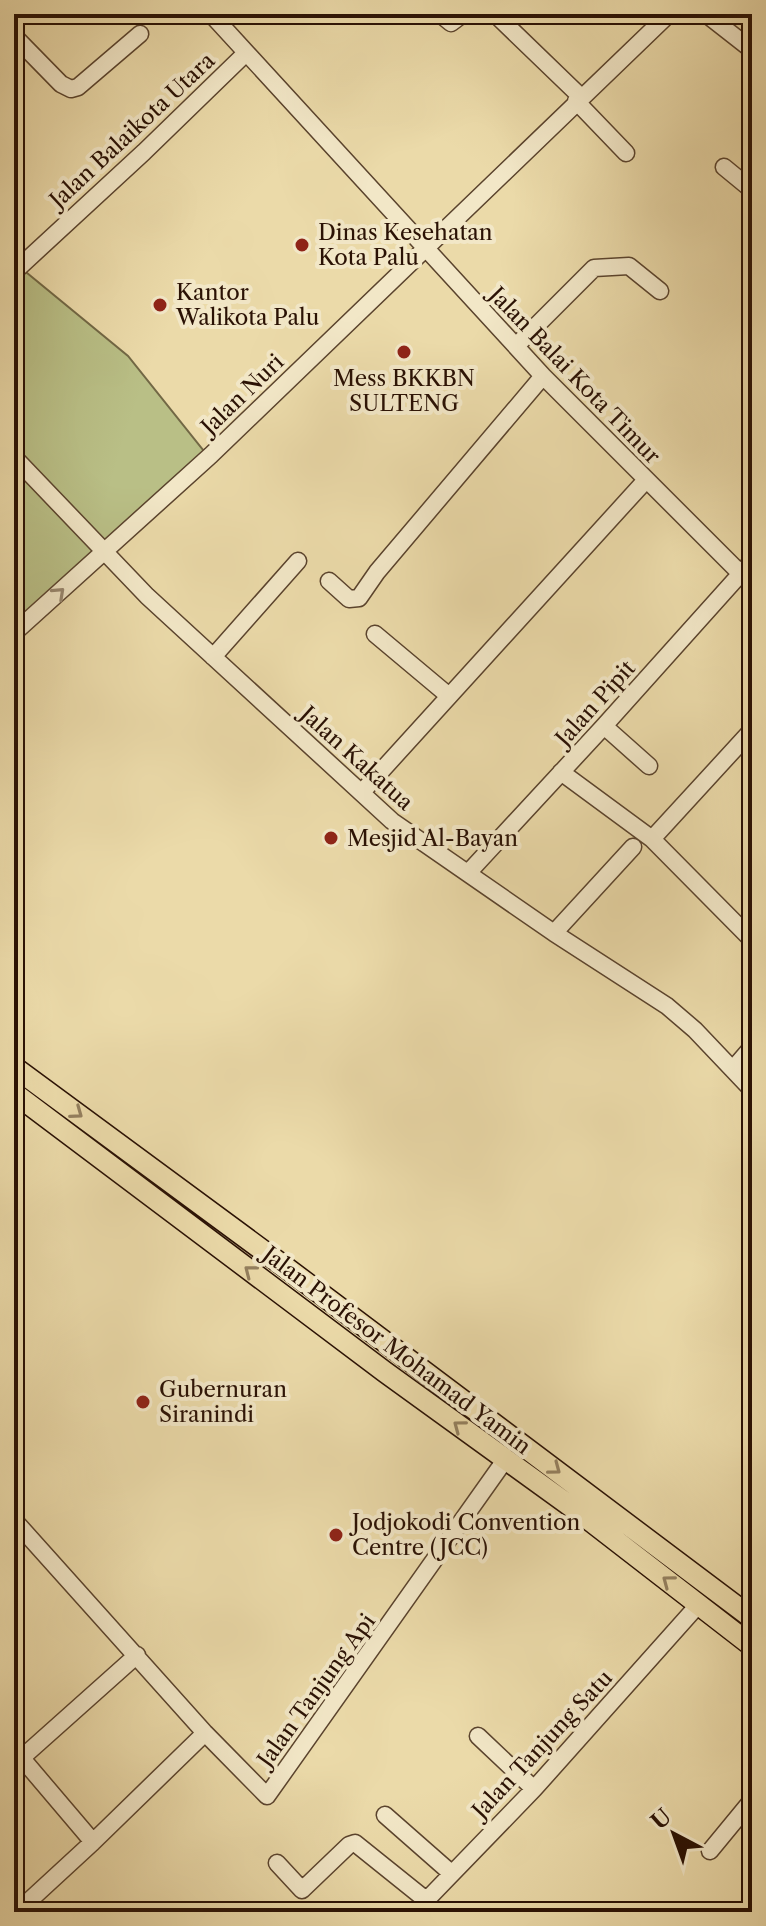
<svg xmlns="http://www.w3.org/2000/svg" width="766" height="1926" font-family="'Libre Caslon Text',serif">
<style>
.green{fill:#b9bf86;stroke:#726845;stroke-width:2}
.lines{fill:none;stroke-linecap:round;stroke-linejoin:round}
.minor-casing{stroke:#5a432d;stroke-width:19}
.major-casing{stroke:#2a1104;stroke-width:23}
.minor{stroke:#f2e7c7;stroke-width:16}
.major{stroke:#ebdaa9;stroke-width:20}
.oneway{stroke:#98876f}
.oneway2{stroke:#94805f}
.poi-dot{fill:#8f2418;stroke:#f2e7c7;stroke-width:3}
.labels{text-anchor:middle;stroke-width:8;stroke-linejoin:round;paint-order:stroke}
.street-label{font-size:22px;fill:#2a1104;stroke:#f2e7c7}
.poi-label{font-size:22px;fill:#2a1104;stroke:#f2e7c7;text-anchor:start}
</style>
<rect width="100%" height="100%" fill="#ebdaa9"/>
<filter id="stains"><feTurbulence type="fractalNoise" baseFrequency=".0025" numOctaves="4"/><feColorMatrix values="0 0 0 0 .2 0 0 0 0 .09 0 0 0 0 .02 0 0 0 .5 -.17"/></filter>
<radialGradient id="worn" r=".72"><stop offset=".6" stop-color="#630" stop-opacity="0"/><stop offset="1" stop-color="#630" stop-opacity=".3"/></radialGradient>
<!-- green -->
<path class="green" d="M21 268 128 356 207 455 14 638V276Z"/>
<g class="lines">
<!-- minor casing -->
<g class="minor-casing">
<path id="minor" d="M211 14 543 376 752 585
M440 14 451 23 463 14
M495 14 581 97
M706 14 752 50
M14 36 61 84 71 89 78 87 140 34
M576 101 626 153
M724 167 752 190
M14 272 144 152 246 53
M516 346 594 268 629 266 660 291
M14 457 147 596 392 821 554 933 667 1006 695 1030 752 1090
M329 581 349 599 359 598 377 572 543 376
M14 633 211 455 669 14
M375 634 449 696
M213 657 298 561
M604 726 649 766
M561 772 652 839 752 940
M363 791 646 480
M652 839 752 730
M468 873 604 726 752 561
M554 933 633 847
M733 1069 752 1047
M14 1520 205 1733 267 1796 505 1460
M478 1736 534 1789
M14 1749 93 1842 17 1912
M16 1763 137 1655
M385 1815 451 1873
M93 1842 205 1733
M710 1851 752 1800
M277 1863 302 1890 349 1845 355 1843 426 1900
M415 1912 534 1789 699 1604"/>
</g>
<!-- major casing -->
<g class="major-casing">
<path id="major" d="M14 1067 288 1269 752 1618
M14 1093 385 1372 584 1516 752 1646"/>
</g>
<!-- minor -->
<use href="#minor" class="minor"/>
<!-- major -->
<use href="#major" class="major"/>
</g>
<!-- one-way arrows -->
<defs><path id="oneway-chevron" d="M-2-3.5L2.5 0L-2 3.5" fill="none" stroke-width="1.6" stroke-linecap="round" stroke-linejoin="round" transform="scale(2)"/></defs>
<use class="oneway" href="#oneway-chevron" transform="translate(59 593) rotate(-43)"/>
<g class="oneway2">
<use href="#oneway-chevron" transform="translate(77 1113) rotate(36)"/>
<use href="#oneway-chevron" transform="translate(250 1271) rotate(-142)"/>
<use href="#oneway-chevron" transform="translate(459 1426) rotate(-143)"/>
<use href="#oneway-chevron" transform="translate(555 1469) rotate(37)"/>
<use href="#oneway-chevron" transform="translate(668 1581) rotate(-143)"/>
</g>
<!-- markers -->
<g class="poi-dot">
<circle cx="302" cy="245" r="8"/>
<circle cx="160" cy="305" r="8"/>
<circle cx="404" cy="352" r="8"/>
<circle cx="331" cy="838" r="8"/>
<circle cx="143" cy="1402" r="8"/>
<circle cx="336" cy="1535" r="8"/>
</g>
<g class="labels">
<!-- street labels -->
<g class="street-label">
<text transform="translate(132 130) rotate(-43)" y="8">Jalan Balaikota Utara</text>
<text transform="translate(575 375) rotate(46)" y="8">Jalan Balai Kota Timur</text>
<text transform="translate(242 394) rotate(-44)" y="8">Jalan Nuri</text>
<text transform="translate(595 703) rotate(-48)" y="8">Jalan Pipit</text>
<text transform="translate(357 758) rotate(42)" y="8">Jalan Kakatua</text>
<text transform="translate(397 1350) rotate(37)" y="8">Jalan Profesor Mohamad Yamin</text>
<text transform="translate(316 1690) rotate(-54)" y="8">Jalan Tanjung Api</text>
<text transform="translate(542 1744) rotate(-47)" y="8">Jalan Tanjung Satu</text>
</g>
<!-- poi labels -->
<g class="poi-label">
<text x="318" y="240">Dinas Kesehatan<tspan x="318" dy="25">Kota Palu</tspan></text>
<text x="176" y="300">Kantor<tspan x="176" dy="25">Walikota Palu</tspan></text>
<text x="404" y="386" text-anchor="middle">Mess BKKBN<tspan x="404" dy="25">SULTENG</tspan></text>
<text x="347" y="846">Mesjid Al-Bayan</text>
<text x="159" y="1397">Gubernuran<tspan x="159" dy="25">Siranindi</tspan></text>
<text x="352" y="1530">Jodjokodi Convention<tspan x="352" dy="25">Centre (JCC)</tspan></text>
</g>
</g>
<!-- margin -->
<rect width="766" height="1926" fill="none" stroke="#ebdaa9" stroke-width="48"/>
<rect x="16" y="16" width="734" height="1894" fill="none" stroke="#2a1104" stroke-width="4"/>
<rect x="24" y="24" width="718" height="1878" fill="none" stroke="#2a1104" stroke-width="2"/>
<!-- north arrow -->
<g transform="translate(674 1834) rotate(319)" stroke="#f2e7c7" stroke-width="6" paint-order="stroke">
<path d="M0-6L14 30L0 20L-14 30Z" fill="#2a1104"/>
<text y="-12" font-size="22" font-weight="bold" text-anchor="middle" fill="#2a1104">U</text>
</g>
<rect width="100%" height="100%" filter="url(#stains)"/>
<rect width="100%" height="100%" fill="url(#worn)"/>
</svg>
